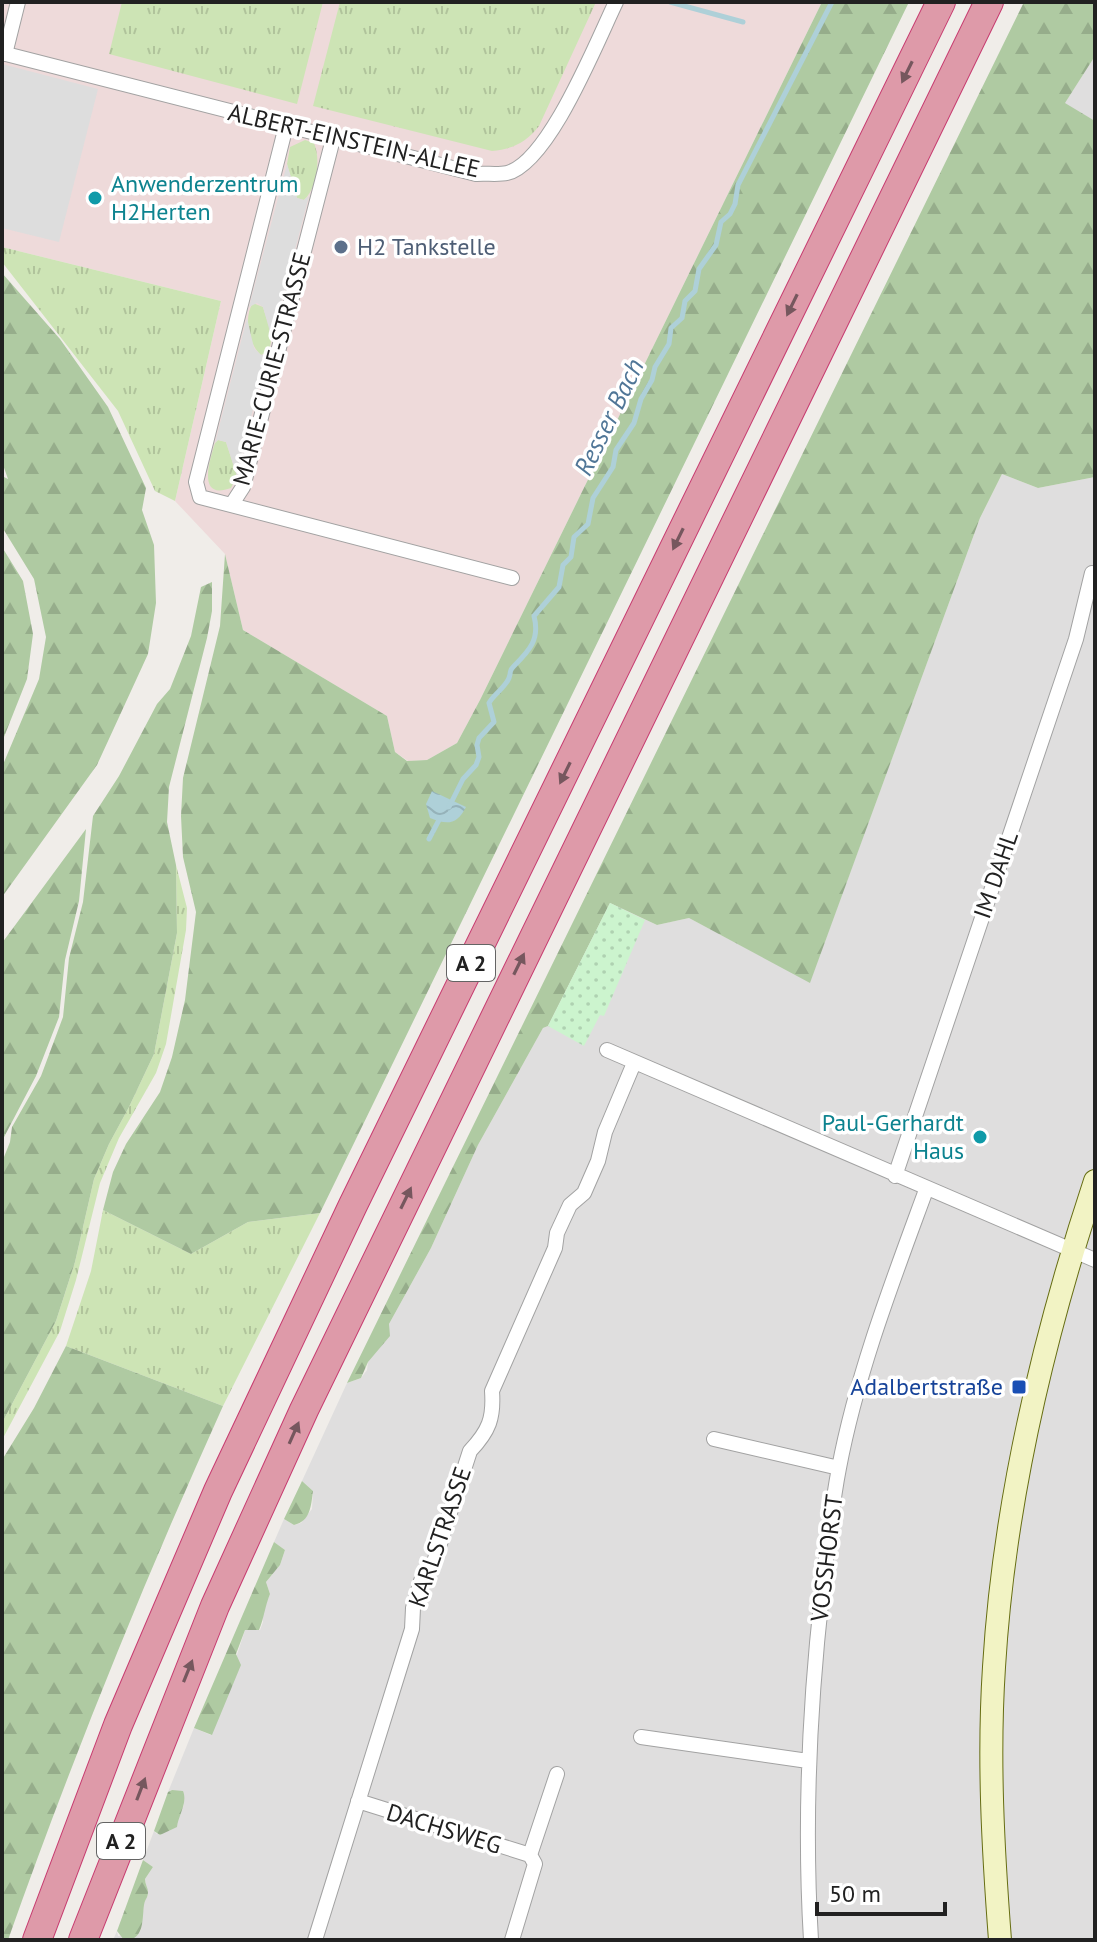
<svg xmlns="http://www.w3.org/2000/svg" width="1097" height="1942" font-family="'PT Sans',sans-serif">
<style>
.residential{fill:#dfdede}
.commercial{fill:#eedada}
.grass{fill:url(#grass-tufts)}
.forest{fill:url(#forest-firs)}
.park{fill:url(#park-dots)}
.parking{fill:#ddd}
.water{fill:url(#water-waves)}
.lines{fill:none;stroke-linecap:round;stroke-linejoin:round}
.stream{stroke:#aed0d8;stroke-width:5}
.street-casing{stroke:#a2a2a2;stroke-width:16}
.secondary-casing{stroke:#666d12;stroke-width:24}
.highway-casing{stroke:#c73c70;stroke-width:30}
.street{stroke:#fff;stroke-width:14}
.secondary{stroke:#f2f3c4;stroke-width:22}
.highway{stroke:#de9aa9;stroke-width:28}
.oneway{fill:#76575e}
.culture-dot{fill:#0f9aa8;stroke:#fff;stroke-width:3}
.service-dot{fill:#5c6f8a;stroke:#fff;stroke-width:3}
.transit-dot{fill:#1a4fb4;stroke:#fff;stroke-width:3}
.labels{text-anchor:middle;stroke-width:7;stroke-linejoin:round;paint-order:stroke}
.shield{fill:#fff;stroke:#646464;stroke-width:2}
.shield-label{font-size:22px;font-weight:bold;fill:#212121}
.street-label{font-size:24px;fill:#212121;stroke:#fff}
.culture-label{font-size:24px;fill:#0d838f;stroke:#fff;text-anchor:start}
.service-label{font-size:24px;fill:#4e5e75;stroke:#fff;text-anchor:start}
.transit-label{font-size:24px;fill:#164399;stroke:#fff;text-anchor:end}
.water-label{font-size:26px;font-style:italic;fill:#507697;stroke:#fff}
</style>
<defs>
<pattern id="grass-tufts" width="24" height="20" patternUnits="userSpaceOnUse" patternTransform="scale(2)"><rect width="24" height="20" fill="#cde4b5"/><path d="M3 7l-1-3M5 7V3M7 7l1-3M15 17l-1-3M17 17v-4M19 17l1-3" fill="none" stroke="#b0c39b"/></pattern>
<pattern id="forest-firs" width="22" height="20" patternUnits="userSpaceOnUse" patternTransform="scale(2)"><rect width="22" height="20" fill="#afcaa2"/><path d="M5 1l3.5 6h-7zM16 11l3.5 6h-7z" fill="#96ad8b"/></pattern>
<pattern id="park-dots" width="8" height="8" patternUnits="userSpaceOnUse" patternTransform="scale(2)"><rect width="8" height="8" fill="#ccf4ce"/><path d="M2 2h.1M6 6h.1" fill="none" stroke="#afd1b1" stroke-width="1.8" stroke-linecap="round"/></pattern>
<pattern id="water-waves" width="16" height="10" patternUnits="userSpaceOnUse" patternTransform="scale(2)"><rect width="16" height="10" fill="#aed0d8"/><path d="M0 5q4-4 8 0t8 0" fill="none" stroke="#95b2b9"/></pattern>
</defs>
<rect width="100%" height="100%" fill="#f0ede9"/>
<!-- residential -->
<path class="residential" d="M1095 56V121L1064 104Z
M1002 474 1038 488 1095 477V1940H113L117 1931 118 1936 139 1933 141 1930 144 1903 148 1895 145 1879 153 1867 143 1860 154 1831 157 1834 176 1819 182 1810 184 1805 172 1790 168 1792 194 1728 211 1735 245 1630H260L263 1622 262 1612 270 1594 266 1582 280 1565 285 1550 274 1542 284 1519 294 1525 301 1523 312 1509 313 1491 302 1481 347 1383 361 1378 367 1370 368 1362 431 1248 478 1145 543 1028 548 1026 610 903 657 925 689 918 810 982 980 518Z"/>
<!-- commercial -->
<path class="commercial" d="M2 2H822L480 700 457 743 427 760 408 761 395 752 387 716 243 630 225 554 175 501 221 301 2 247Z"/>
<!-- grass -->
<path class="grass" d="M122 2H323L297 104 109 54Z
M340 2H596L539 126C526 143 512 149 492 151L313 106Z
M305 140 314 143C321 159 317 188 304 200L297 198 287 164 290 147Z
M2 247 221 301 175 501 155 491 118 411 2 262Z
M253 303 263 307C267 321 280 349 261 355 249 345 243 317 253 303Z
M218 440 226 442 237 476 231 488C196 501 210 459 215 443Z
M176 865 187 908 186 930 166 1044 156 1073 119 1138 100 1183 76 1280 60 1331 2 1440V1423L56 1321 75 1262 94 1179 109 1144 129 1107 154 1054 177 933Z
M103 1210 191 1254 248 1222 320 1213 223 1406 66 1346 91 1271Z"/>
<!-- forest -->
<path class="forest" d="M822 2H909L320 1213 248 1222 191 1254 103 1210 113 1172 126 1144 160 1092 172 1057 185 1000 196 912 183 857 181 816 183 778 220 626 225 554 243 630 387 716 395 752 407 761 427 760 457 743 480 700Z
M1024 2H1095V56L1065 103 1095 121V477L1038 488 1002 474 980 518 810 983 689 918 657 925 610 903 548 1026 543 1028 478 1145 431 1248 389 1324 390 1336 368 1362 361 1378 347 1383Z
M2 273 60 339 108 407 146 488 142 510 154 545 156 603 148 654 97 765 2 897V767L39 679 46 637 34 579 2 527V476L8 479 2 462Z
M2 547 23 581 33 634 27 679 2 742Z
M212 582V611L207 638 169 787 167 822 176 865 177 933 154 1054 129 1107 109 1144 94 1179 75 1262 56 1321 2 1423V1162L10 1142 12 1127 41 1076 63 1017 69 958 83 902 93 816 119 776 157 704 170 689 191 636 201 587Z
M86 829 79 901 65 960 59 1017 36 1076 2 1141V943Z
M66 1346 223 1406C144 1581 72 1759 8 1940H2V1460L34 1408Z
M302 1481 313 1491C311 1505 311 1521 294 1525L284 1519Z
M274 1542 285 1550 280 1565 266 1582 270 1594C265 1606 264 1618 259 1630H245L236 1654 241 1665 212 1735 194 1728Z
M172 1790 183 1791C188 1803 178 1816 177 1827L160 1835 154 1831 168 1792Z
M143 1860 153 1867 145 1879C145 1884 148 1888 148 1892 148 1898 145 1899 144 1905 142 1919 145 1941 124 1940L117 1931Z"/>
<!-- park -->
<path class="park" d="M610 903 645 920 604 1016 600 1015 584 1046 548 1026Z"/>
<!-- parking -->
<path class="parking" d="M2 64 98 89 59 242 2 228Z
M287 164 297 198 304 200 309 196 272 339 263 307 257 303 249 307Z
M247 318 254 348 261 355H266L237 476 226 442 218 440 215 443Z"/>
<!-- water -->
<path class="water" d="M432 791 466 807C457 825 447 825 430 818L426 804Z"/>
<g class="lines">
<!-- stream -->
<path class="stream" d="M670 2 743 22
M449 807 463 779 476 765 479 757 477 745 479 738 494 722 489 703C494 694 505 688 509 678 512 670 508 672 514 666 530 650 540 639 534 616L559 587 563 565 571 557 574 537 588 524 593 498 613 467 616 450 634 423 641 399 652 380 655 367 669 344 671 328 682 318 685 301 695 291 699 269 716 245 721 222 730 214 735 204 738 185 832 2
M429 839 440 818"/>
<!-- street casing -->
<g class="street-casing">
<path id="street" d="M2 53 476 174C485 173 498 175 507 173 549 163 597 41 616 2
M5 54 18 2
M286 126 196 482 200 497 512 578
M232 504 243 487 333 139
M607 1050 1095 1260
M895 1176 1076 639 1092 573
M714 1439 839 1468
M641 1737 808 1761
M358 1801 530 1855 535 1864 512 1940
M530 1855 557 1774
M315 1940 412 1629 413 1608 421 1581 434 1562 470 1451C489 1431 494 1418 492 1391L555 1248 557 1233 570 1205 584 1193 598 1161 605 1132 634 1063
M811 1940C804 1824 809 1710 822 1594 827 1552 831 1509 839 1468 857 1373 893 1280 926 1190"/>
</g>
<!-- secondary casing -->
<g class="secondary-casing">
<path id="secondary" d="M1000 1940C993 1849 988 1758 994 1667 1004 1501 1043 1338 1095 1181"/>
</g>
<!-- highway casing -->
<g class="highway-casing">
<path id="highway" d="M37 1940 118 1725 218 1491 353 1205 941 2
M83 1940 215 1606 304 1410 989 2"/>
</g>
<!-- street -->
<use href="#street" class="street"/>
<!-- secondary -->
<use href="#secondary" class="secondary"/>
<!-- highway -->
<use href="#highway" class="highway"/>
</g>
<!-- one-way arrows -->
<defs><path id="oneway-solid" d="M-6-.8H1V-3.2L6.5 0L1 3.2V.8H-6Z" transform="scale(2)"/></defs>
<g class="oneway">
<use href="#oneway-solid" transform="translate(907 72) rotate(116)"/>
<use href="#oneway-solid" transform="translate(792 305) rotate(116)"/>
<use href="#oneway-solid" transform="translate(678 539) rotate(116)"/>
<use href="#oneway-solid" transform="translate(565 773) rotate(116)"/>
<use href="#oneway-solid" transform="translate(519 964) rotate(-64)"/>
<use href="#oneway-solid" transform="translate(406 1198) rotate(-64)"/>
<use href="#oneway-solid" transform="translate(294 1433) rotate(-66)"/>
<use href="#oneway-solid" transform="translate(188 1671) rotate(-68)"/>
<use href="#oneway-solid" transform="translate(141 1789) rotate(-69)"/>
</g>
<!-- markers -->
<g class="culture-dot">
<circle cx="95" cy="198" r="8"/>
<circle cx="980" cy="1137" r="8"/>
</g>
<circle class="service-dot" cx="341" cy="247" r="8"/>
<rect class="transit-dot" x="1011" y="1379" width="16" height="16" rx="4"/>
<g class="labels">
<!-- shield labels -->
<g class="shield">
<rect x="447" y="945" width="48" height="36" rx="6"/>
<rect x="97" y="1823" width="48" height="36" rx="6"/>
</g>
<g class="shield-label">
<text x="471" y="971">A 2</text>
<text x="121" y="1849">A 2</text>
</g>
<!-- street labels -->
<g class="street-label">
<text transform="translate(354 141) rotate(13)" y="8">ALBERT-EINSTEIN-ALLEE</text>
<text transform="translate(272 369) rotate(-75)" y="8">MARIE-CURIE-STRASSE</text>
<text transform="translate(996 875) rotate(-71)" y="8">IM DAHL</text>
<text transform="translate(440 1537) rotate(-71)" y="8">KARLSTRASSE</text>
<text transform="translate(827 1558) rotate(-83)" y="8">VOSSHORST</text>
<text transform="translate(444 1829) rotate(17)" y="8">DACHSWEG</text>
</g>
<!-- culture labels -->
<g class="culture-label">
<text x="111" y="192">Anwenderzentrum<tspan x="111" dy="28">H2Herten</tspan></text>
<text x="964" y="1131" text-anchor="end">Paul-Gerhardt<tspan x="964" dy="28">Haus</tspan></text>
</g>
<!-- service labels -->
<g class="service-label">
<text x="357" y="255">H2 Tankstelle</text>
</g>
<!-- transit labels -->
<g class="transit-label">
<text x="1003" y="1395">Adalbertstraße</text>
</g>
<!-- water labels -->
<g class="water-label">
<text transform="translate(609 417) rotate(-64)" y="9">Resser Bach</text>
</g>
</g>
<!-- border -->
<rect width="1097" height="1942" fill="none" stroke="#212121" stroke-width="8"/>
<!-- scale -->
<path d="M817 1902v12h128v-12" fill="none" stroke="#212121" stroke-width="4"/>
<text x="829" y="1902" font-size="24" fill="#212121" stroke="#ffffff" stroke-width="6" paint-order="stroke">50 m</text>
</svg>
